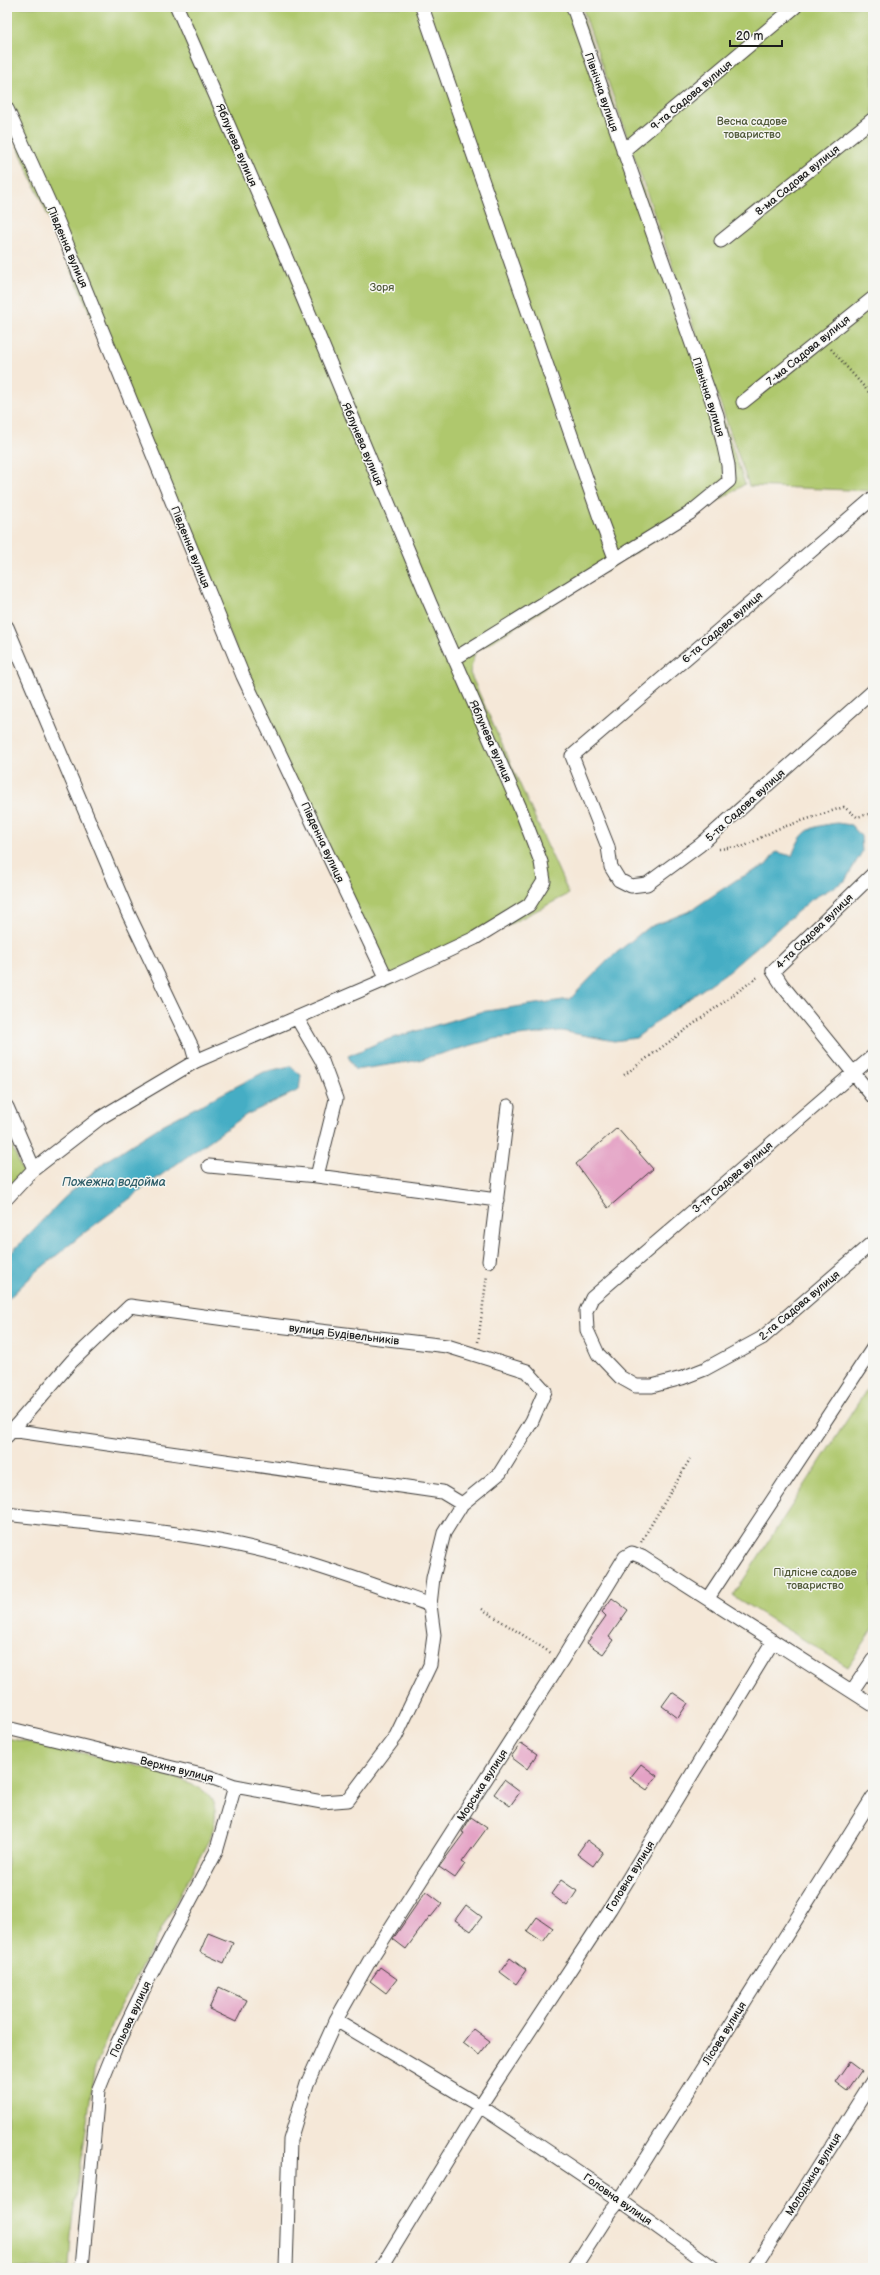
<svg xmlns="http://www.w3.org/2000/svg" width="880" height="2275" font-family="'Balsamiq Sans',sans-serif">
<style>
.green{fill:#afc86d;stroke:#667244}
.water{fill:#45adc4;stroke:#306470}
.building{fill:#e4a2c5}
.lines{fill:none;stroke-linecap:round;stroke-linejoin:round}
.minor-casing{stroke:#3d3b38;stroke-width:15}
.path{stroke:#3d3b38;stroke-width:2.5;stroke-dasharray:1 3;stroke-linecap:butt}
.minor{stroke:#fff;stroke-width:13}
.labels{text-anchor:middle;stroke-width:3;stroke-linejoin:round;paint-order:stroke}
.street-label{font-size:11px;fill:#1c1c1c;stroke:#f6f6f2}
.park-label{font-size:11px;fill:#4f5838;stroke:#f6f6f2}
.water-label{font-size:12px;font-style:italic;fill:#2e5d68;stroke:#f6f6f2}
</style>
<rect width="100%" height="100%" fill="#f6f6f2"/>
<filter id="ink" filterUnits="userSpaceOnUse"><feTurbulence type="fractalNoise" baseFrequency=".025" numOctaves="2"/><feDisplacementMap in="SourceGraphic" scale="8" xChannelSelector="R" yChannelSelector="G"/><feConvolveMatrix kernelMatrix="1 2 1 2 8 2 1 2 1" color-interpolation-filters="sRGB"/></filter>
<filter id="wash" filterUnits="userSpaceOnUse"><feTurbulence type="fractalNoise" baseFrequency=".012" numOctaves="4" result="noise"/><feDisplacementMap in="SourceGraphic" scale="16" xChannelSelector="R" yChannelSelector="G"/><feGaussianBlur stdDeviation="0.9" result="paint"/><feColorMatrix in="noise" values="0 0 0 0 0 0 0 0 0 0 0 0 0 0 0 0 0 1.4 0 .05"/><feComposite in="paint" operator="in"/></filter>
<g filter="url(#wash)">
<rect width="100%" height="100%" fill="#f5e8d8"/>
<!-- green -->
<path class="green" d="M7 7H579L745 484 475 652 470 673 569 894 384 988 7 122Z
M582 7H873V491L749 486Z
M7 1135 23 1172 7 1187Z
M873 1380V1629L848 1667 733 1596Z
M7 1738C44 1746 190 1770 209 1796 219 1809 215 1823 211 1836L116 2015 94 2071 71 2236 69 2268H7Z"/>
<!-- water -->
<path class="water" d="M837 823 851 825 861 836 862 852 845 881 812 899 729 971 663 1017 636 1038 614 1041 561 1031 494 1039 415 1061 355 1070 348 1056 380 1042 480 1012 570 999 610 958 647 928 690 911 736 880 766 865 776 852 792 856C802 829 809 827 837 823Z
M290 1066 301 1075 299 1090 246 1115 164 1173 84 1233 35 1273 7 1300V1257L63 1199 104 1162 164 1124 264 1072Z"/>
<g id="blocks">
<!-- building -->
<path class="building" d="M617 1128 653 1169 608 1208 576 1164Z
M612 1598 628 1610 609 1637 613 1640 603 1654 587 1643 606 1616 602 1612Z
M672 1692 688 1703 678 1718 662 1706Z
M521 1743 537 1754 527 1769 511 1757Z
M641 1764 657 1776 647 1790 630 1778Z
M504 1780 520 1792 510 1806 494 1794Z
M471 1817 487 1828 462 1862 465 1864 455 1878 439 1867 464 1833 462 1832Z
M587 1840 603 1852 593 1866 577 1854Z
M561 1880 577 1891 567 1906 551 1894Z
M426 1891 442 1903 431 1917 430 1916 406 1949 393 1939Z
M466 1905 482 1917 471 1931 455 1920Z
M537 1917 553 1928 543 1942 527 1931Z
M208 1933 233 1943 224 1963 200 1952Z
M510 1958 526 1970 516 1984 500 1972Z
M380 1967 397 1979 386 1993 370 1981Z
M219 1987 247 2000 236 2022 209 2009Z
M474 2029 490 2041 479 2055 463 2043Z
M849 2062 861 2071 847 2091 835 2082Z"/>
</g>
</g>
<g filter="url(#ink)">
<use href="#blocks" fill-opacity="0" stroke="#3d3b38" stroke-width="1"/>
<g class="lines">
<!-- minor casing -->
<g class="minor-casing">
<path id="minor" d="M422 7 600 518 615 558
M7 109 58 222 243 676 387 979
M623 151 795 7
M721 241 873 119
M743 402 873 298
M873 498 572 756 608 847 611 867 619 880 631 886 647 884 700 845 873 691
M7 627 128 913 192 1047 196 1061
M454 659 690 513 729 481 728 465 717 415 573 7
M873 874 773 971 782 985 873 1097
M297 1018 322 1061 336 1099 317 1176
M873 1056 592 1298 586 1311 587 1330 598 1354 620 1377 636 1386H652L682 1378 705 1369 762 1338 873 1242
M7 1107 34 1169
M209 1166 317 1176 497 1200
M7 1198 34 1169 100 1118 196 1061 394 976 475 938 529 905 544 881 541 862 521 810 430 603 282 248 177 7
M489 1261 508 1106
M10 1430 442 1492 462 1504
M7 1436 72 1361 130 1306 269 1325 447 1346 527 1371 545 1391 532 1421 500 1473 462 1504 444 1533 433 1578 430 1605 434 1635 430 1665 396 1736 348 1800 322 1802 235 1786 210 1777 7 1728
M7 1514C97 1525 190 1531 277 1554 329 1568 380 1587 430 1605
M708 1598 873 1348
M852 1691 873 1660
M336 2020 480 2106 620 2200 714 2268
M82 2268 98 2091 117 2044 149 1978 216 1852 235 1786
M286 2268 290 2140 307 2084 336 2020 370 1960 562 1660 625 1557 632 1553 642 1557 873 1705
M381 2268 480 2106 610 1909 773 1641
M574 2268 610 2212 620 2200 873 1797
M754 2268 873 2080"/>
</g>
<!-- path -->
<path class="path" d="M831 349 873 397
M719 849 745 846 777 829 844 807 857 817 869 814 873 820
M624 1075 759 976
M478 1342 487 1275
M641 1542 690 1459
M482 1609 551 1653"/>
<!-- minor -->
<use href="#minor" class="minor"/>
</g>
</g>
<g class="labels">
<!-- street labels -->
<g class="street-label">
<text transform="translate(602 92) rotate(71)" y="4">Північна вулиця</text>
<text transform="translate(691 95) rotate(-40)" y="4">9-та Садова вулиця</text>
<text transform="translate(237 145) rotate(67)" y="4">Яблунева вулиця</text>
<text transform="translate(797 180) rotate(-39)" y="4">8-ма Садова вулиця</text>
<text transform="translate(68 247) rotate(67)" y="4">Південна вулиця</text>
<text transform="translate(808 350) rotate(-39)" y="4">7-ма Садова вулиця</text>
<text transform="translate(709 397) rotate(72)" y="4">Північна вулиця</text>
<text transform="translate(363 444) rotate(67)" y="4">Яблунева вулиця</text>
<text transform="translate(191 547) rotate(68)" y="4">Південна вулиця</text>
<text transform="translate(722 627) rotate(-41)" y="4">6-та Садова вулиця</text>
<text transform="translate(491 741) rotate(66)" y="4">Яблунева вулиця</text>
<text transform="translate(745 805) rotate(-42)" y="4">5-та Садова вулиця</text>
<text transform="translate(323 842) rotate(65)" y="4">Південна вулиця</text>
<text transform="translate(814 931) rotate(-44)" y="4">4-та Садова вулиця</text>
<text transform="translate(732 1177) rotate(-41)" y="4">3-тя Садова вулиця</text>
<text transform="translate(799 1305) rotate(-40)" y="4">2-га Садова вулиця</text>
<text transform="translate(344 1334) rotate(7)" y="4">вулиця Будівельників</text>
<text transform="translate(177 1769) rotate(14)" y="4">Верхня вулиця</text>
<text transform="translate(482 1785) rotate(-57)" y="4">Морська вулиця</text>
<text transform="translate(630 1876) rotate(-58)" y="4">Головна вулиця</text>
<text transform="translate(130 2019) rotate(-65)" y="4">Польова вулиця</text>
<text transform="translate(724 2033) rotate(-58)" y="4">Лісова вулиця</text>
<text transform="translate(813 2174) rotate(-58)" y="4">Молодіжна вулиця</text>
<text transform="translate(618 2199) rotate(35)" y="4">Головна вулиця</text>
</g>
<!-- park labels -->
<g class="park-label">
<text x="752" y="125">Весна садове<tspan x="752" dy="13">товариство</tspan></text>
<text x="382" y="291">Зоря</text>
<text x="815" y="1576">Підлісне садове<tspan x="815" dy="13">товариство</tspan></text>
</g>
<!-- water labels -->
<g class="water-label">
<text x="114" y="1186">Пожежна водойма</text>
</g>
</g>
<!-- margin -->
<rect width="880" height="2275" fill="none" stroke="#f6f6f2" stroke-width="24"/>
<!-- scale -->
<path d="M730 40v6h52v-6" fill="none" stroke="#1c1c1c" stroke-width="2"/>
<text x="736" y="40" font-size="12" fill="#1c1c1c" stroke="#f6f6f2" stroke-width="3" paint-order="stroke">20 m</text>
</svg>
